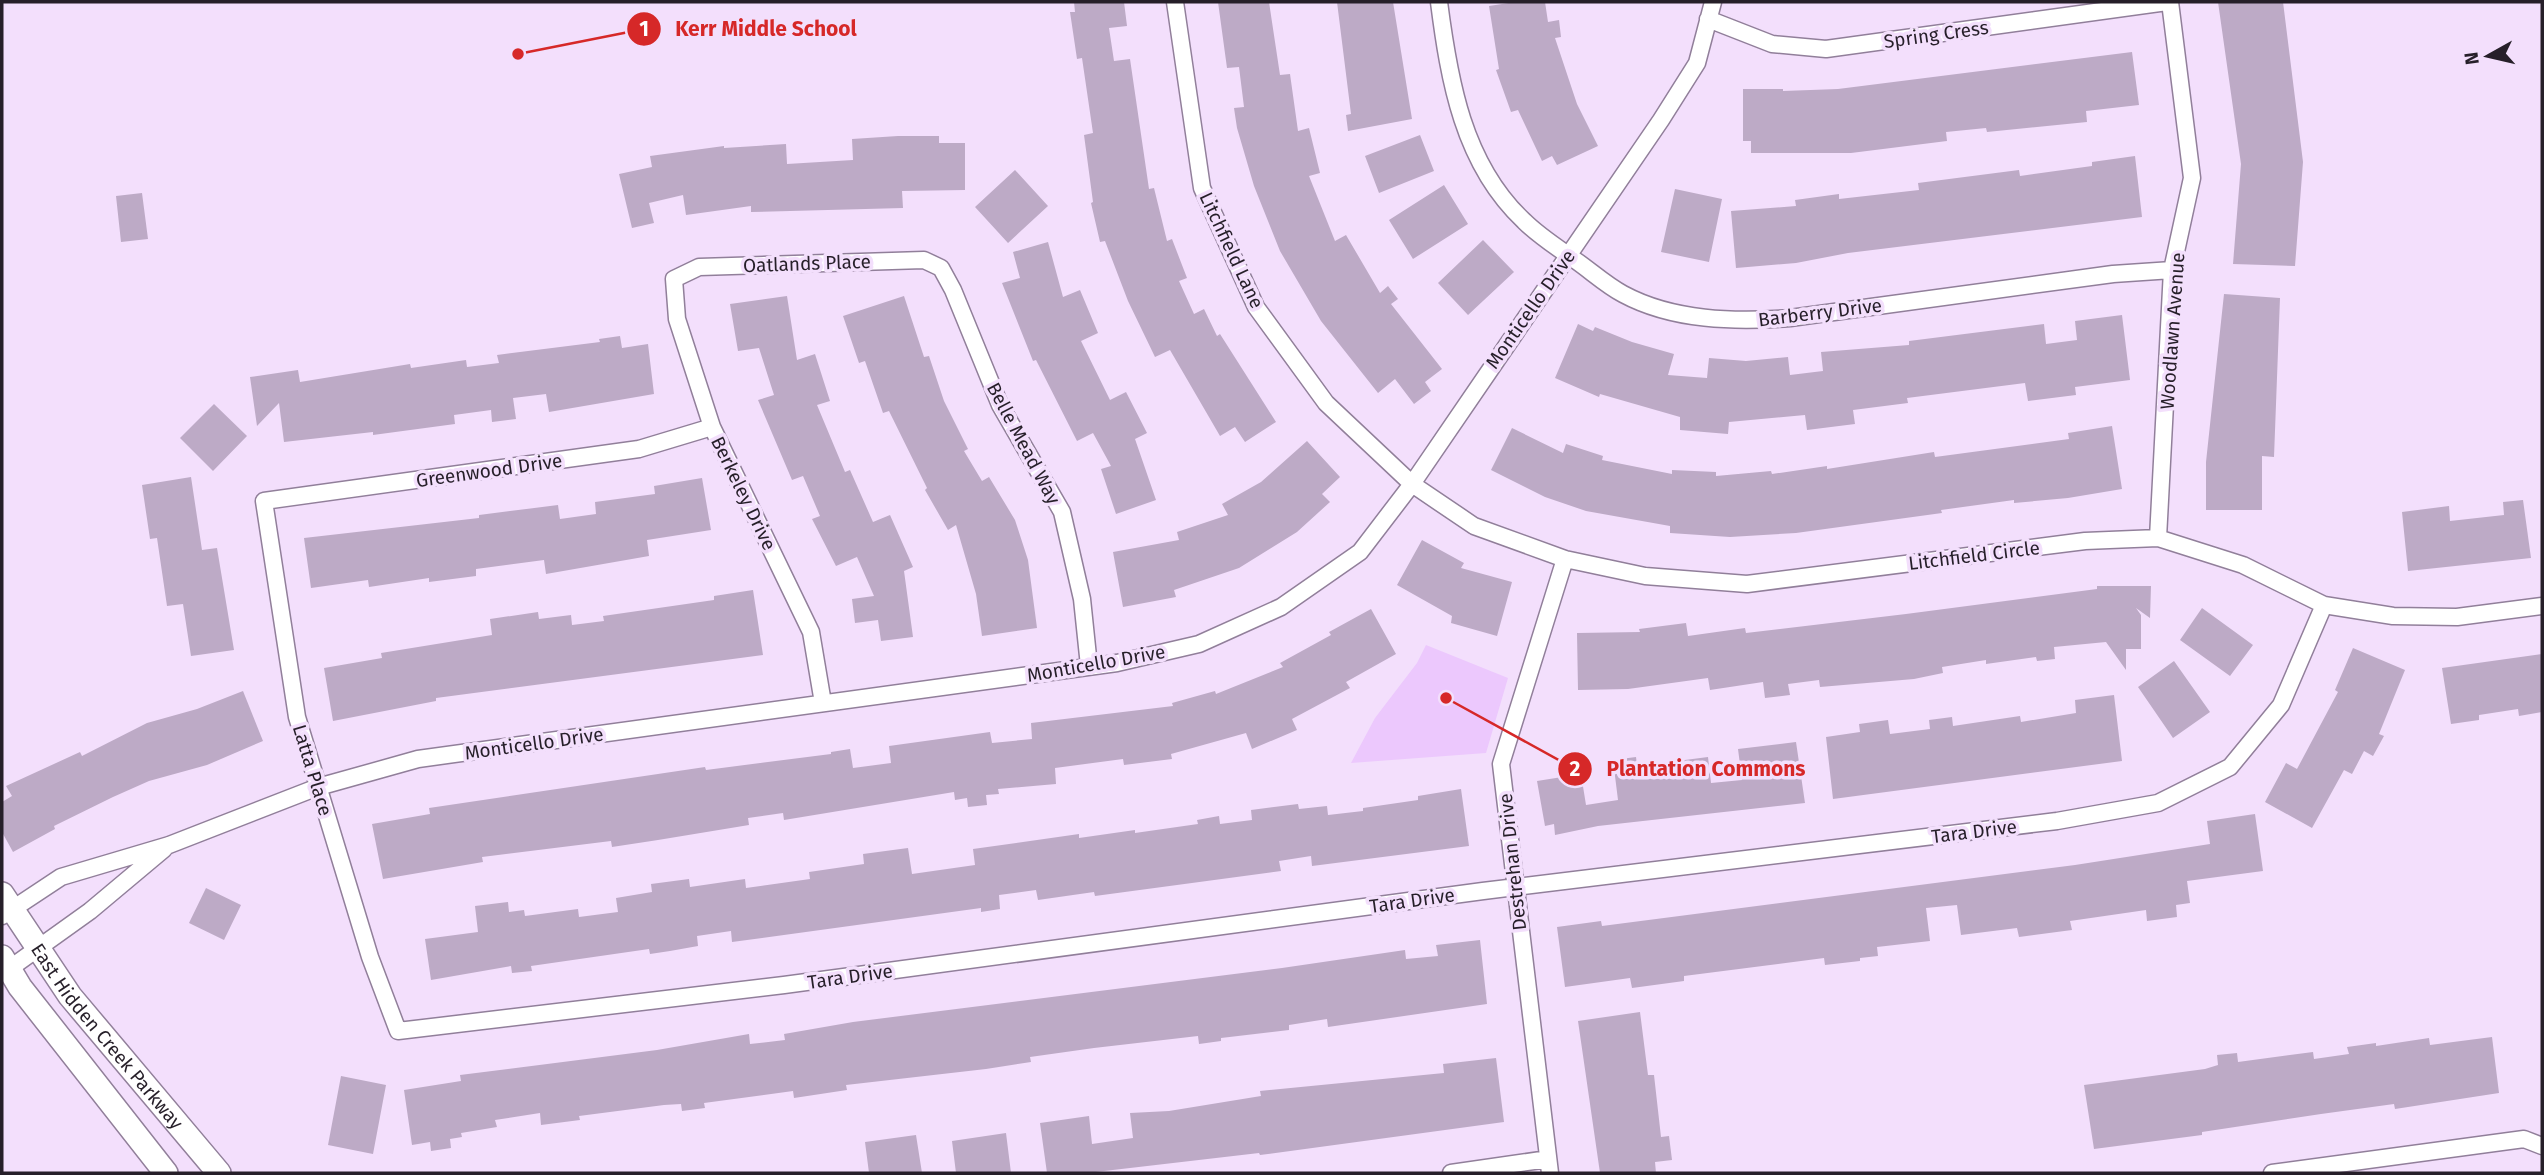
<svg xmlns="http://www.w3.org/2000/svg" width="2544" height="1175" font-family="'Fira Sans',sans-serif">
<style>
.green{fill:#ecc8fd}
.building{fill:#bdaac6}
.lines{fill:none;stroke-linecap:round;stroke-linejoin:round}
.minor-casing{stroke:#917f9a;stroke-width:19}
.secondary-casing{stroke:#917f9a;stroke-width:26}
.minor{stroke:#fff;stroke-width:16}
.secondary{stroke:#fff;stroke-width:23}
.labels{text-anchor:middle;stroke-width:7;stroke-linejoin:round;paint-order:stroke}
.street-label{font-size:19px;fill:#261f29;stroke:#f3dffc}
.leader{fill:none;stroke:#d62828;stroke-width:2.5}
.callout-dot{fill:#d62828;stroke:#f3dffc;stroke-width:2.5}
.mark-label{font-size:21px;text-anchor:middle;font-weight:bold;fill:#fff}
.callout-label{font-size:21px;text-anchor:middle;font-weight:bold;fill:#d62828;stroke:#f3dffc;stroke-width:7;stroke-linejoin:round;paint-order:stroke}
</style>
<rect width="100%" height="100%" fill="#f3dffc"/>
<!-- green -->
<path class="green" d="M1426 645 1508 678 1486 753 1351 763 1375 718 1417 663Z"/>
<!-- building -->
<path class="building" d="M1074 2H1124L1127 26 1109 28 1114 61 1130 59 1149 189 1154 188 1167 241 1172 239 1187 278 1179 281 1194 314 1204 309 1217 336 1220 334 1276 422 1245 442 1235 427 1220 436 1170 350 1155 357 1128 301 1105 241 1100 242 1091 203 1093 202 1084 135 1093 133 1082 58 1077 59 1070 12H1075Z
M1218 2H1269L1280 75 1290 74 1298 131 1309 128 1320 173 1309 176 1335 241 1346 235 1380 293 1388 286 1398 299 1391 304 1442 369 1425 382 1431 391 1414 404 1395 379 1378 393 1321 321 1280 251 1254 186 1237 128 1234 108 1244 107 1239 67 1227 68Z
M1337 2H1393L1412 119 1348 131 1346 115 1351 114Z
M1515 2H1545L1548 22 1559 20 1561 37 1555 38 1577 104 1598 146 1557 165 1552 156 1542 161 1518 110 1511 112 1496 70 1499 69 1489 6Z
M2218 2H2283L2303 162 2295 266 2233 264 2241 164Z
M2132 52 2139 105 2086 111 2087 122 1987 132 1986 128 1946 132 1947 141 1851 153H1751V141H1743V89H1783V91L1838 89Z
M1420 135 1434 171 1379 193 1365 156Z
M898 136H939V143H965V190L902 191 903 208 751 212V206L686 215 683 195 649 203 654 223 632 228 619 174 652 167 650 156 724 146V148L786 144 787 164 853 160 852 139Z
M2135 156 2142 217 1848 253 1796 263 1736 268 1731 211 1796 206 1795 200 1839 194V199L1919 190 1918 183 2019 170 2020 176 2092 166V162Z
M1015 170 1048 206 1008 243 975 207Z
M1444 185 1468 224 1413 259 1389 220Z
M1675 189 1722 199 1709 262 1661 252Z
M142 193 148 239 121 242 116 196Z
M1483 240 1514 272 1468 315 1438 283Z
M1048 242 1063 297 1080 290 1098 333 1081 341 1110 400 1126 392 1147 433 1135 439 1156 500 1116 514 1101 469 1111 466 1093 433 1077 441 1036 360 1033 361 1002 283 1020 278 1013 252Z
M2224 294 2280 298 2274 457 2262 456V510H2206V462Z
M787 296 797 360 815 354 830 401 817 405 845 472 850 470 873 522 890 515 913 567 904 571 913 637 881 641 878 620 855 623 852 599 874 596 857 557 836 566 812 519 820 516 803 476 792 480 758 400 774 395 759 348 738 351 730 304Z
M904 296 924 357 929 356 944 401 968 449 964 451 982 481 989 477 1015 520 1028 560 1037 628 982 636 976 594 956 525 948 530 925 490 927 488 889 411 883 413 865 361 859 363 843 316Z
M2122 315 2130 380 2075 387 2076 395 2028 401 2025 383 1907 398 1908 403 1853 410 1855 424 1807 430 1805 415 1729 422 1728 434 1680 430V417L1600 394 1599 397 1555 378 1578 324 1593 331 1595 327 1632 342 1674 354 1668 375 1707 378 1709 358 1746 361 1788 357 1790 375 1823 371 1821 352 1909 345V341L2044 324 2046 344 2077 340 2075 321Z
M620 336 622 348 648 344 654 394 549 412 546 394 513 398 516 419 492 422 491 410 454 415 455 424 373 435V432L284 442 279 403 257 426 250 377 298 370 300 382 410 364 411 368 466 360 467 367 499 363 497 355 600 342 599 339Z
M214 404 247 436 213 471 180 438Z
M2112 426 2122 489 2068 498 2014 503V500L1941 510 1942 513 1796 533 1730 537 1670 533V526L1586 511 1545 497 1491 470 1512 428 1563 453 1566 444 1603 456 1602 460 1672 474V470L1716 472V476L1771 471 1772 474 1827 466V469L1934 452 1935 457 2069 439 2068 433Z
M1307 441 1340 477 1322 494 1330 502 1297 532 1239 568 1174 590 1176 597 1123 607 1113 552 1179 540 1177 532 1228 515 1222 504 1261 482Z
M191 477 202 550 217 548 234 650 191 656 183 604 167 606 157 538 150 539 142 485Z
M702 478 711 530 647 540 649 556 546 574 544 560 476 569V576L429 582V578L369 587 368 580 311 588 304 538 479 518V515L558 505 560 519 596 514 595 502 655 494 654 486Z
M2523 500 2531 558 2408 571 2402 512 2449 506 2450 521 2504 515 2503 502Z
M1422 540 1464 563 1461 568 1512 582 1497 636 1451 623 1452 616 1397 585Z
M2097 586H2151L2150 618 2136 608 2141 615V649H2126V670L2106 642 2054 647 2055 659 2037 661 2036 657 1986 664V660L1942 667 1943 673 1914 679 1820 687 1819 680 1788 684 1790 695 1765 698 1763 682 1710 690 1708 678 1628 689 1578 690 1577 633 1640 632 1639 629 1686 623 1688 636 1745 628 1746 633 1906 614 2097 589Z
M753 590 763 655 436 698V701L333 721 324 668 382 658 381 653 492 635 490 619 538 612 539 619 571 615 572 625 604 621 603 616 714 600V596Z
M2202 608 2253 645 2230 676 2180 640Z
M1371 609 1396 654 1346 682 1350 688 1292 719 1297 730 1252 749 1246 733 1171 754 1172 759 1124 765 1123 759 1055 768 1056 784 998 789 999 794 986 795 987 805 968 807 967 798 955 800 954 792 784 820 783 813 748 818 749 825 658 840 612 847 611 841 482 857 483 862 383 879 372 824 430 814 429 808 705 767 706 770 831 754V752L850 749 853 768 891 763 889 746 990 732 992 743 1032 739 1031 723 1173 706 1172 703 1215 691 1216 694 1283 667 1280 663 1331 635 1329 632Z
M2353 648 2405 670 2379 734 2384 736 2373 756 2364 751 2352 774 2344 770 2312 828 2265 802 2286 763 2297 769 2338 692 2335 690Z
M2542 654V712L2519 716 2518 709 2479 715V720L2451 724 2442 668Z
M2174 661 2210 712 2173 738 2138 687Z
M243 691 263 741 207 765 149 781 113 797 54 826 55 829 13 852 2 832V802L12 796 6 786 80 752 82 756 147 723 197 709Z
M2114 695 2122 761 1833 799 1826 737 1860 732 1859 724 1888 720 1890 734 1930 729 1929 720 1952 717 1953 726 2020 716 2021 722 2076 713 2075 700Z
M1796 742 1805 803 1598 826 1555 835 1554 824 1545 826 1537 781 1581 774 1586 805 1618 800 1613 760 1636 757 1637 765 1654 764 1708 757 1711 783 1742 780 1738 749Z
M1461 789 1469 846 1312 866 1311 856 1279 861 1281 871 1095 896 1094 892 1038 900 1036 890 999 895 1000 909 981 912V908L732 942 731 931 697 936 698 946 670 951 650 954 649 949 531 966 532 971 512 973 511 966 431 980 425 939 478 932 475 906 508 902 509 912 524 910 525 916 578 909 579 917 618 912 616 898 652 892 651 884 689 879 690 887 745 879 746 888 810 879 809 872 864 864 863 854 908 848 912 874 975 865 973 849 1079 834V838L1135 830V833L1198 824 1197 820 1219 816 1220 824 1252 820 1251 810 1298 804 1299 809 1327 806 1328 815 1363 811V808L1418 800V796Z
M2255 814 2263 871 2187 881 2190 903 2176 905 2177 917 2147 921 2146 910 2070 921 2072 930 2019 937 2017 928 1961 935 1957 905 1926 908 1930 941 1877 947 1878 956 1860 958V961L1825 965 1824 958 1684 976V981L1632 988 1630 978 1565 987 1557 927 1601 921 1602 926 2075 865 2210 844 2207 821Z
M206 888 241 905 224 940 189 923Z
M1480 940 1487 1004 1328 1027 1327 1019 1289 1025V1030L1221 1038V1041L1199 1044 1198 1036 1094 1048 1030 1057 1031 1062 986 1069 846 1085 847 1090 794 1098 793 1091 704 1103 705 1108 682 1111 681 1104 664 1105 579 1116 580 1120 541 1125 540 1113 495 1120 497 1127 461 1133 462 1137 450 1139 451 1148 431 1151 430 1142 412 1145 404 1090 461 1081 460 1075 657 1050 749 1034 750 1044 785 1040 784 1034 853 1022 1282 968 1405 950 1406 959 1438 956 1436 945Z
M1640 1012 1648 1075H1654L1661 1137 1669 1136 1672 1160 1655 1162 1656 1173H1600L1578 1021Z
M2492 1037 2499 1093 2395 1109 2394 1104 2321 1114 2202 1132V1135L2094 1149 2084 1085 2205 1069 2218 1065 2217 1055 2237 1053 2238 1062 2313 1052 2314 1059 2349 1054 2347 1047 2376 1043V1046L2429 1038 2430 1045Z
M1496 1058 1504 1122 1260 1155 1259 1153 1087 1173H1047L1040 1123 1089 1116 1092 1144 1133 1138 1130 1113 1169 1111 1261 1096 1260 1091 1444 1073 1443 1064Z
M341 1076 386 1085 373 1154 328 1145Z
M1006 1133 1011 1173H956L952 1141Z
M916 1135 922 1173H869L865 1142Z"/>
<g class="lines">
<!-- minor casing -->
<g class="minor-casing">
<path id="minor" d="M1175 2 1202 188 1256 307 1326 403 1412 484 1474 526 1565 559 1645 576 1747 584 2085 541 2158 538 2243 565 2324 605 2393 616 2457 617 2542 606
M1439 2C1449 80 1463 164 1524 221 1539 236 1558 248 1575 260 1591 271 1606 285 1623 294 1673 321 1735 322 1790 318L2113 274 2172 270
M1708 19 1772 44 1826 49 2167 2
M712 427 639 449 264 501 297 717 370 957 398 1031 784 985 1483 891 2057 821 2158 803 2230 767 2281 705 2324 605
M2158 538 2172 270 2192 178 2170 2
M823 703 811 632 712 427 677 319 674 279 699 267 924 260 941 268 953 290 1000 405 1062 512 1082 599 1089 666
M2 916 61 877 169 845 318 787 418 759 1117 663 1199 644 1281 607 1360 552 1412 484 1661 120 1697 63 1713 2
M9 969 90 911 164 849
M1451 1173 1548 1159
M1550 1173 1501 764 1565 559
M2272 1173 2524 1139 2542 1146"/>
</g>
<!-- secondary casing -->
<g class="secondary-casing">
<g id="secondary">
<path id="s1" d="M2 894 70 996 219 1173"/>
<path d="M2 957 20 987 166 1173"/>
</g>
</g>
<!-- minor -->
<use href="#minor" class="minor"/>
<!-- secondary -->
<use href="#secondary" class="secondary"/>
</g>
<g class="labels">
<!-- street labels -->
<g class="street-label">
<text transform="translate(1936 34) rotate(-8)" y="7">Spring Cress</text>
<text transform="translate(1232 250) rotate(65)" y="7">Litchfield Lane</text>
<text transform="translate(807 263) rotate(-2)" y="7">Oatlands Place</text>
<text transform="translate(1530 309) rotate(-55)" y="7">Monticello Drive</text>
<text transform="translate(1820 312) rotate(-7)" y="7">Barberry Drive</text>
<text transform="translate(2172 331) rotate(-86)" y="7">Woodlawn Avenue</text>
<text transform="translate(1024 443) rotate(62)" y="7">Belle Mead Way</text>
<text transform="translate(489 470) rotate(-8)" y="7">Greenwood Drive</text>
<text transform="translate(744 493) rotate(64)" y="7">Berkeley Drive</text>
<text transform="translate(1974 555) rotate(-7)" y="7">Litchfield Circle</text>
<text transform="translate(1096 663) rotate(-10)" y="7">Monticello Drive</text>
<text transform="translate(534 743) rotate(-8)" y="7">Monticello Drive</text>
<text transform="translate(313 770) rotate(73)" y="7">Latta Place</text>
<text transform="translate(1974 831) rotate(-7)" y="7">Tara Drive</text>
<text transform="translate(1512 862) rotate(-96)" y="7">Destrehan Drive</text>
<text transform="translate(1412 900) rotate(-8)" y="7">Tara Drive</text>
<text transform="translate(850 976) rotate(-8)" y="7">Tara Drive</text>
<text dy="7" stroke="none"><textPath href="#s1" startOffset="177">East Hidden Creek Parkway</textPath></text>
</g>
</g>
<!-- callouts -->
<path class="leader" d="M518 54L644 29M1446 698L1575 769"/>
<g class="callout-dot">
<circle cx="518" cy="54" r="7"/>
<circle cx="1446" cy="698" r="7"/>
<circle cx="644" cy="29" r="18"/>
<circle cx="1575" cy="769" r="18"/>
</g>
<g class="mark-label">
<text x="644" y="36">1</text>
<text x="1575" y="776">2</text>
</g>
<g class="callout-label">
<text x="766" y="36">Kerr Middle School</text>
<text x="1706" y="776">Plantation Commons</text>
</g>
<!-- border -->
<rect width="2544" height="1175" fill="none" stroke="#261f29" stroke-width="7"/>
<!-- north arrow -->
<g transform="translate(2488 56) rotate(262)" stroke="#f3dffc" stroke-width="5" paint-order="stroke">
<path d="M0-5L12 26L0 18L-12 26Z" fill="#261f29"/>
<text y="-10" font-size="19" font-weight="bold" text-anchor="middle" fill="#261f29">N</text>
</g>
</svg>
